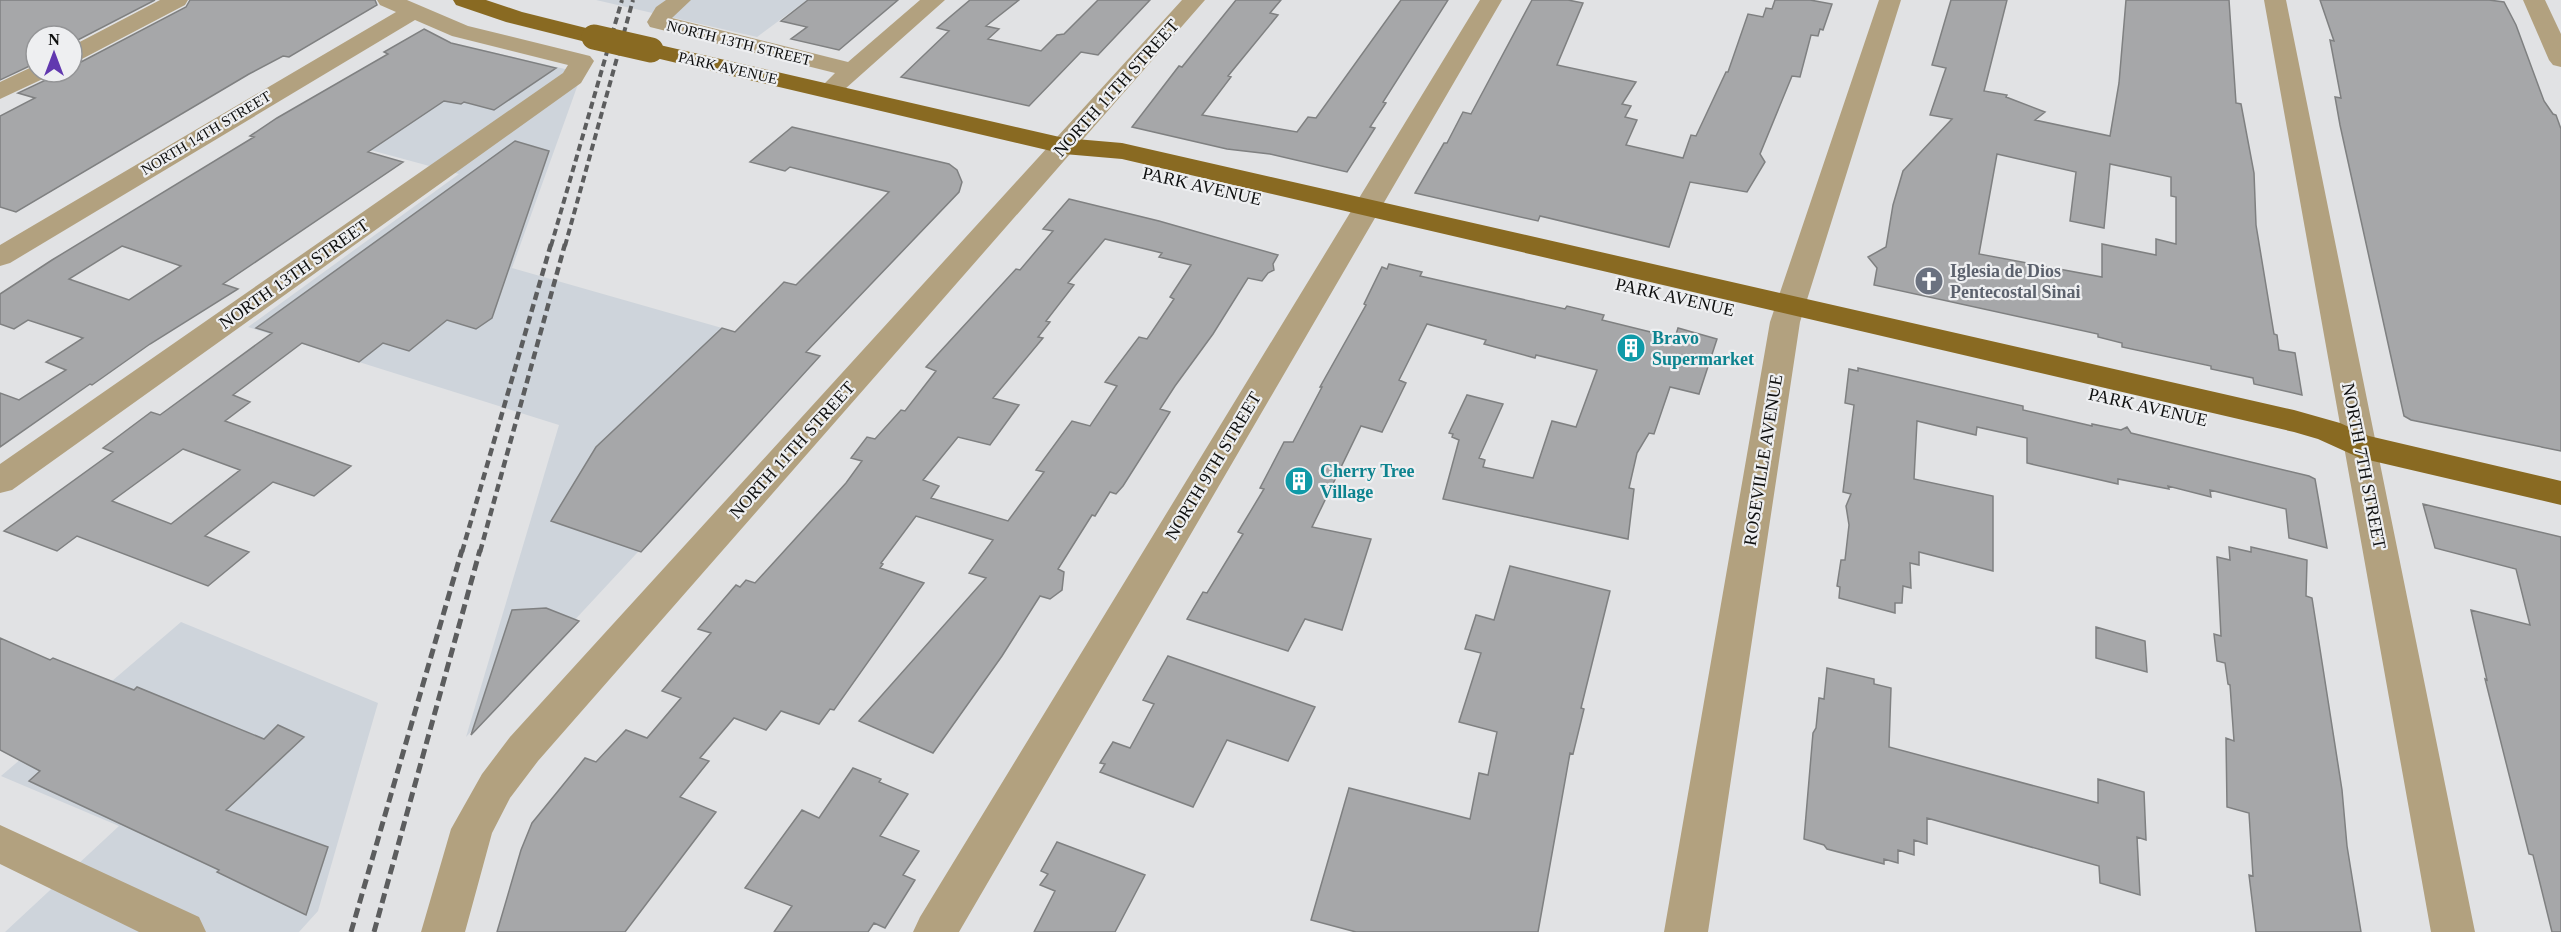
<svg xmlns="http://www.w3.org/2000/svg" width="2561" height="932" font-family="Georgia,serif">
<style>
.built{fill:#ced4db}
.building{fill:#a6a7a9;stroke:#7f8081;stroke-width:1.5;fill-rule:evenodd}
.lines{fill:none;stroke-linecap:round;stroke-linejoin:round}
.minor{fill:#b2a17f;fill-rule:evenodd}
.major{fill:#896a22;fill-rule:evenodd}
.rail-far2{stroke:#5c5d5e;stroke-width:4;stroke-dasharray:7 4;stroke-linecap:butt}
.rail-far1{stroke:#5c5d5e;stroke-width:4.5;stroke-dasharray:8 4.5;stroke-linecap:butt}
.rail{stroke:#5c5d5e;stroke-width:5;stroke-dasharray:10 5;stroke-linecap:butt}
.major-bridge{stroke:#896a22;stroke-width:25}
.labels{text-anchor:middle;stroke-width:4.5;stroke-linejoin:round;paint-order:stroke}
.far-street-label{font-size:15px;fill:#0e0f0f;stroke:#eeeff1}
.street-label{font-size:18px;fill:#0e0f0f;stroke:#eeeff1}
.worship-label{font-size:18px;font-weight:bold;fill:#5b616d;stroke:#eeeff1;text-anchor:start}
.culture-label{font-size:18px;font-weight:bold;fill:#0d838f;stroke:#eeeff1;text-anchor:start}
</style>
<rect width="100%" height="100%" fill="#e1e2e4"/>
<!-- built -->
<path class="built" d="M596 0H807L757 37Z
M479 49 582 73 512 268 820 356 466 737 559 425 248 327 459 174 337 141Z
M181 622 378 703 318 911 299 932H5L119 826 1 776Z"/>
<!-- building -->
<path class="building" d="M0 0H155L72 43V36H36V63L0 80Z
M190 0H375L377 5 289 57 283 56 249 74 16 212 0 207V116L35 98 18 93 48 79 52 72H72V64L81 62 186 7Z
M808 0H898L839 50 791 39 807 27 781 21Z
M970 0H1019L986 26 999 29 988 39 1041 51 1057 35 1064 34 1098 0H1150L1098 55 1081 52 1029 106 901 77 949 31 937 28Z
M1236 0H1281L1270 13 1278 15 1228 76 1231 77 1202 115 1297 132 1308 117 1316 118 1401 0H1448L1383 102 1386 103 1370 127 1375 128 1347 172 1270 154 1227 149 1132 127 1179 66 1182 67Z
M1532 0H1568L1583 3 1557 65 1636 82 1622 104 1631 106 1625 117 1637 120 1626 145 1683 158 1691 135 1696 136 1726 72H1728L1748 14 1763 17 1766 8 1772 9 1775 0H1810L1832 4 1823 30 1820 29 1818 36 1811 35 1800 77 1792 76 1760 154 1765 162 1747 192 1690 182 1669 247 1540 216 1538 221 1415 193 1444 143H1447L1463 112 1471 114Z
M1951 0H2007L1984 91 2007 95 2006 97 2045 112 2035 120 2110 136 2119 83 2126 0H2229L2236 103 2241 104 2254 173 2256 225 2274 334 2277 335 2279 350 2295 353 2302 395 2254 384 2253 378 2211 369V366L2122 347V343L2098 337V334L1874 285 1877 268 1868 257 1886 247 1893 205 1903 171 1952 119 1930 115 1946 68 1932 65ZM1997 154 2076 172 2070 221 2104 228 2110 164 2171 177V196L2176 197V244L2156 239V255L2102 244V277L1979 254Z
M2320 0H2489L2504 2 2516 25 2544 101 2553 114 2556 115 2561 129V451L2411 420 2404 416 2340 125 2335 97 2341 98 2330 40 2334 41Z
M424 29 451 43 556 68 494 110 464 102 461 104 444 101 368 152 403 162 223 284 238 289 150 344 92 385 90 384 0 447V393L19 400 66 370 46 362 83 338 28 320 14 329 0 324V294L52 260 254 137 250 136 277 118 388 54 384 52ZM122 246 181 266 129 300 69 279Z
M792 127 949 164 957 170 962 182 959 192 806 352 820 356 641 552 551 521 596 447 722 328 735 332 784 282 796 285 889 192 790 167 785 171 750 162Z
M515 141 549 151 492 318 476 329 447 320 409 351 383 343 359 362 302 343 233 395 250 402 225 421 351 466 314 496 273 482 205 536 249 552 208 586 77 536 57 551 4 531 113 452 103 448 151 412 160 415 272 333 256 328ZM183 449 240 470 171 524 112 501Z
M1069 199 1159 221 1278 255 1273 264 1274 270 1268 273 1262 281 1248 278 1213 334 1175 386 1160 409 1170 412 1123 486 1116 494 1110 492 1095 516 1092 515 1058 569 1064 572 1062 590 1050 599 1040 596 1002 656 933 753 859 721 986 578 969 573 993 540 916 516 881 563 883 564 880 568 924 583 834 710 830 709 819 724 781 711 766 730 734 718 700 758 709 761 680 797 716 812 625 932H497L521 850 532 823 585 758 596 762 626 730 647 738 681 698 662 691 711 633 698 629 736 585 740 587 746 580 755 583 846 483 862 461 851 458 867 437 875 439 901 410 905 411 936 371 926 367 1016 269 1020 270 1053 231 1043 229ZM1105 239 1162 253 1159 257 1191 265 1170 297 1174 299 1147 339 1139 337 1105 382 1117 386 1090 426 1072 421 1036 470 1044 472 1008 521 931 498 939 486 923 480 958 437 990 445 1019 405 993 398 1043 338 1038 337 1050 322 1046 321 1074 285 1068 283Z
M1389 264 1422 272 1420 276 1565 309 1567 306 1604 315 1602 320 1675 338 1678 328 1717 339 1699 394 1670 387 1654 434 1649 433 1637 453 1629 488 1634 489 1628 539 1443 499 1459 440 1452 437 1453 434 1449 433 1467 395 1503 404 1479 458 1485 460 1483 467 1533 478 1552 421 1576 427 1597 370 1536 355 1535 358 1484 344 1486 340 1427 324 1399 380 1406 383 1382 432 1361 426 1312 527 1371 539 1342 630 1305 619 1288 651 1187 619 1203 592 1207 593 1243 534 1238 532 1264 489 1260 488 1284 442H1293L1322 387H1320L1366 305 1364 304 1382 267 1387 269Z
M1858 368 2023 406V410L2092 426V424L2121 430 2127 427 2131 433 2309 476 2315 479 2327 548 2289 538 2286 509 2210 490 2211 497 2168 486 2169 489 2118 479V484L2027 463V438L1977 427 1976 435 1917 421 1914 479 1993 496V571L1919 552V565L1910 563 1911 588 1903 586 1902 603H1895V613L1839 598 1840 587 1837 586 1841 560H1845L1849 525 1846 506 1851 494 1843 492 1854 405 1845 403 1849 369 1858 371Z
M2423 504 2561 537V932H2552L2533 855 2529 854 2485 679 2487 680 2471 610 2530 625 2516 569 2435 548Z
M2229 547 2251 552V547L2307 560 2306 596 2312 598 2342 790 2347 846 2361 932H2256L2249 875 2253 876 2249 813 2227 807 2226 738 2234 741 2230 685 2228 684 2225 663 2217 661 2214 634 2221 636 2217 557 2230 560Z
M1510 566 1610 591 1581 708 1584 709 1573 754 1570 753 1538 932H1356L1311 920 1349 788 1470 819 1479 773 1488 775 1497 732 1459 722 1481 653 1465 649 1476 615 1494 620Z
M546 608 579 621 471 735 512 610Z
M2096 627 2145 641 2147 672 2096 658Z
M0 638 50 660 53 658 134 690 137 687 264 739 278 725 304 737 226 810 328 847 306 915 217 872 219 870 29 781 40 771 0 750Z
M1168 656 1315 707 1288 761 1227 740 1193 807 1100 772 1105 764 1100 763 1113 742 1130 748 1154 704 1143 700Z
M1827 668 1874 679V684L1891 688 1889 747 2098 803V779L2144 792 2146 840 2137 837 2140 895 2100 883 2099 866 1927 818V844L1914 840V855L1898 850V863L1884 859V864L1827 849 1824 845 1804 839 1813 733 1816 728 1819 698 1824 699Z
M853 768 881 779 879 782 908 794 880 836 919 851 903 875 915 880 885 928 874 923 868 932H774L792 906 745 888 802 810 819 818Z
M1057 842 1145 875 1115 932H1034L1055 891 1040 885 1048 874 1041 871Z"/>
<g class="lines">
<!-- minor -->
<path class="minor" d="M160 0H188L185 5 80 60 72 62V46Z
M377 0H407L468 26 590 56 594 61 581 83 12 490 0 493V464L563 73 568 65 452 36 415 20 10 263 0 266V245L396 12 380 5Z
M666 0H691L672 18 848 62 920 0H945L845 89 836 91 827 89 824 84 835 73 650 27 647 22 656 7Z
M1182 0H1205L538 761 510 798 492 833 465 932H421L451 829 482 774 510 737Z
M1480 0H1502L959 932H913L920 917Z
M1879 0H1901L1800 322 1708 932H1664L1770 322Z
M2264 0H2286L2475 932H2431Z
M2523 0H2545L2561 34V67L2553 65 2549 60Z
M36 65V72H50L47 77 0 99V82Z
M0 825 199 917 206 932H139L0 864Z"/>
<!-- major -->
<path class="major" d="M453 0H486L522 12 602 32 606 37 602 42 594 44 506 22 456 5Z
M651 43 1064 138 1122 143 2294 410 2340 423 2369 436 2561 481V505L2360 458 2318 439 2294 432 1122 159 1064 154 643 55 639 50 643 45Z"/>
<!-- rail-far2 -->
<path class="rail-far2" d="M551 246 622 0
M565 246 633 0"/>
<!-- rail-far1 -->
<path class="rail-far1" d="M462 552 551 244
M480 552 565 244"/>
<!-- rail -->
<path class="rail" d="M351 932 462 550
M374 932 480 550"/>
<!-- major-bridge -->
<path class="major-bridge" d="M594 37 651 50"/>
</g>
<!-- icons -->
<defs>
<g id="church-disc" transform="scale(1.5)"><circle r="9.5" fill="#6b7280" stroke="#eeeff1"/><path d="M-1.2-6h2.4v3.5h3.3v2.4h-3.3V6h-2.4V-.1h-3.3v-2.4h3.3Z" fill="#fff"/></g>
<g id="building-disc" transform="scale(1.5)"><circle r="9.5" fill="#0f9aa8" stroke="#eeeff1"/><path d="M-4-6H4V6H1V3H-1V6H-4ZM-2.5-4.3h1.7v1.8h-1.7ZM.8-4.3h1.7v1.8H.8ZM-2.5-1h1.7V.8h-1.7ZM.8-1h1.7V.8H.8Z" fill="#fff"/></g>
</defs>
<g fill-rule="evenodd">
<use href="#church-disc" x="1929" y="281"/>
<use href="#building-disc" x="1631" y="348"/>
<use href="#building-disc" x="1299" y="481"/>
</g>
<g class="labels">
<!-- far-street labels -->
<g class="far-street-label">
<text transform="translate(739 43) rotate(14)" y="5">NORTH 13TH STREET</text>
<text transform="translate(728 68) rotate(13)" y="5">PARK AVENUE</text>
<text transform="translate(206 133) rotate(-31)" y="5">NORTH 14TH STREET</text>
</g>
<!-- street labels -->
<g class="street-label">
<text transform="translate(1116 88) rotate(-48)" y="6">NORTH 11TH STREET</text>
<text transform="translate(1202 186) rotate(13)" y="6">PARK AVENUE</text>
<text transform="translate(294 274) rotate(-35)" y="6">NORTH 13TH STREET</text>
<text transform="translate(1675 297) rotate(13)" y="6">PARK AVENUE</text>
<text transform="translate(2148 407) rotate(13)" y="6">PARK AVENUE</text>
<text transform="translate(792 450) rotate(-48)" y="6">NORTH 11TH STREET</text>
<text transform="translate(1763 460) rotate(-81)" y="6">ROSEVILLE AVENUE</text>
<text transform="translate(1213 466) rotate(-59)" y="6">NORTH 9TH STREET</text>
<text transform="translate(2364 466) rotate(79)" y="6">NORTH 7TH STREET</text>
</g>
<!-- worship labels -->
<g class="worship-label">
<text x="1950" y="277">Iglesia de Dios<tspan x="1950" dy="21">Pentecostal Sinai</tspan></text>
</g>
<!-- culture labels -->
<g class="culture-label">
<text x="1652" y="344">Bravo<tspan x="1652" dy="21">Supermarket</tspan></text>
<text x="1320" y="477">Cherry Tree<tspan x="1320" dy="21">Village</tspan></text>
</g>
</g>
<!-- north arrow -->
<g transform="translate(54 54)"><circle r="28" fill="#eeeff1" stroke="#949597" stroke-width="1.5"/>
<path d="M0-4.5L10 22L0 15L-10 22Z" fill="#6138af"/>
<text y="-9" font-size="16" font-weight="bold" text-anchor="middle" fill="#0e0f0f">N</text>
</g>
</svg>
